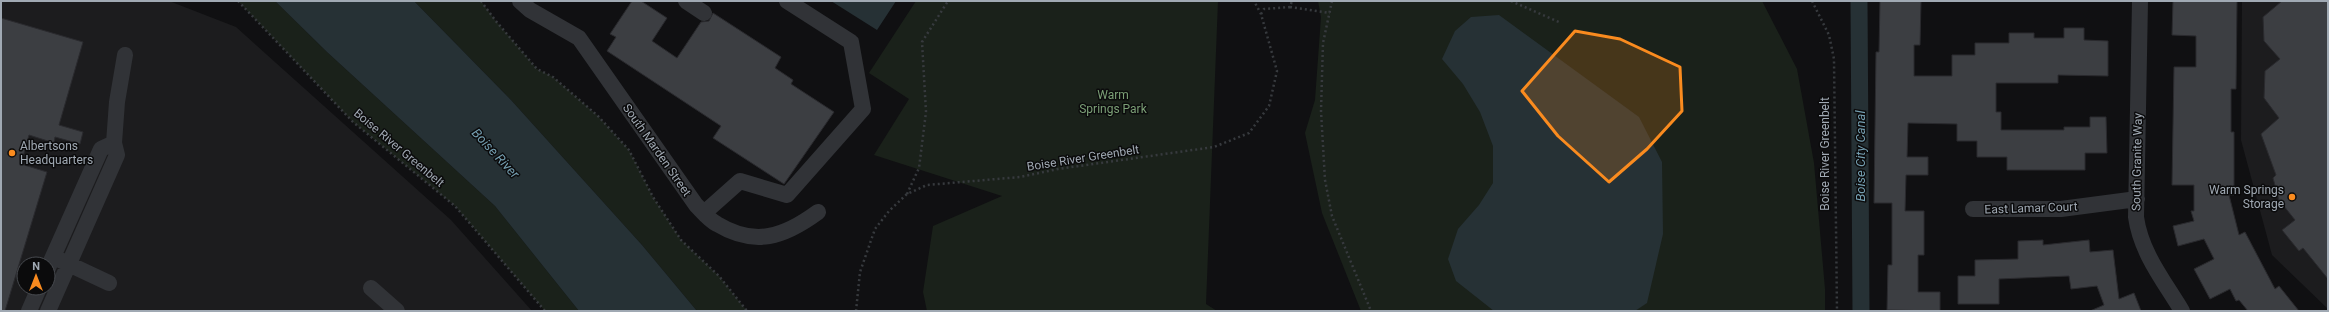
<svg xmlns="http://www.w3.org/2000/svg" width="2329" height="312" font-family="Roboto,sans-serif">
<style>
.built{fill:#1c1c1e;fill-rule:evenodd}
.green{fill:#1a211a}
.water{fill:#263135}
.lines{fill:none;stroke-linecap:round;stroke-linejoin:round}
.canal{stroke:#263135;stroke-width:17}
.building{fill:#3c3e42;stroke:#2a2a2e}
.path{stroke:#373a3e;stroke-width:2.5;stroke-dasharray:2 3;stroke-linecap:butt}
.minor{stroke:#313337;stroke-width:16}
.marked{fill:#fa8b1f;fill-opacity:0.2;stroke:#fa8b1f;stroke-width:3;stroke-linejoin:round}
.poi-dot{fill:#fa8b1f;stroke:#0b0b0c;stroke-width:1.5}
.labels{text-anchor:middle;stroke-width:3;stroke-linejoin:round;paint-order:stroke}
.park-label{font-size:12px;fill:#7b9f76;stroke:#0b0b0c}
.poi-label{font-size:12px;fill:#a0a9b3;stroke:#0b0b0c;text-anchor:start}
.street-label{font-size:12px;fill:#a0a9b3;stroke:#0b0b0c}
.water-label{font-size:13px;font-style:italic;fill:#759fb1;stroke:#0b0b0c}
</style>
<rect width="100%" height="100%" fill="#101012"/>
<!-- built -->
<path class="built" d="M1 1H169L236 27 451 220 532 311H1ZM24 264H48V288H24Z
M2242 1H2328V309L2272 255 2241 140Z"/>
<!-- green -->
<path class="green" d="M238 1H275L327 52 495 206 579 311H545L455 206 353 122Z
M414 1H481L495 20 537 69 553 77 598 116 629 150 653 197 681 240 719 276 747 311H697L642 245 511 100Z
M916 1H1218L1206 304 1217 311H927L923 292 933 226 1002 196 874 155 909 99 869 73Z
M1318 1H1762L1797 69 1814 163 1825 289V311H1361L1322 213 1305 133 1315 100 1321 17Z"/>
<!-- water -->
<path class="water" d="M275 1H414L511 100 642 245 697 311H579L495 206 327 52Z
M831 1H896L877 30Z
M1499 15 1639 117 1662 162 1663 234 1647 303 1635 311H1494L1456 281 1448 259 1458 229 1479 205 1493 183V146L1480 112 1463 84 1442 59 1455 31 1471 17Z"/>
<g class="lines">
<!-- canal -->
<path class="canal" d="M1859 1 1861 311"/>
</g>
<!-- building -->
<path class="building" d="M632 1H641L667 18 652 41 677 58 701 22 709 21 713 13 781 57 775 68 793 80 791 84 834 112 784 184 713 138 721 126 607 51 616 37 610 34Z
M1880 1H1921L1920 45H1914V76H1952V55H1975V43H2009V33H2034V38H2064V28H2084V40L2108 41V76L2058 75V83H1996V112H2001V130H2064V127H2090V117H2106L2107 153H2085V170H2007V157H1977V141H1957V124L1908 123 1907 157H1928V175H1906L1905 211H1924V255H1918V292H1940V311L1887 310 1888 265H1892V203H1874L1876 52H1879Z
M2173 1H2237L2236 89H2231V132H2234V195H2229L2239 235 2245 232 2275 289 2279 286 2299 311H2248L2239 300 2236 301 2230 289 2210 299 2194 269 2214 259 2204 239 2178 246 2173 226 2194 221 2191 211H2194V185H2172L2174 67H2196V36L2172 35Z
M2282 1H2328V279L2303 248 2299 251 2282 230 2295 220 2279 200 2273 178 2276 175 2261 134 2279 118 2264 98 2265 71 2280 59 2264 41 2263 17Z
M1 18 83 42 59 125 83 132 80 144 55 137 54 143 29 135 21 164 47 172 5 311H1Z
M2043 240V245L2089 240 2090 252 2113 250 2119 299 2134 293 2141 311H2090L2104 305 2097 286 2071 289 2069 276 1999 279V304H1958V276H1975V260L2018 259V241Z"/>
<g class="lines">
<!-- path -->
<path class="path" d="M238 1 353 122 455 206 545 311
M481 1 495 20 537 69 553 77 598 116 629 150 653 197 681 240 719 276 747 311
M1332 1 1323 43 1321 111 1325 180 1332 216 1371 311
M1511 1 1559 22
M1812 1 1829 35 1834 59 1837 311
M1290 7 1330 13
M1261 14 1264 9 1290 7 1292 1
M907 194 919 168 926 112 922 42 948 1
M856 311 860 272 875 229 889 211 907 194 927 185 1020 177 1058 169 1214 147 1249 133 1269 106 1277 71 1261 14 1254 1"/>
<!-- minor -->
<path class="minor" d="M520 1 530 10 579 38 696 205C702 211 709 220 717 224 755 247 784 237 818 212
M686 1 704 13
M2140 1 2136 217C2141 253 2164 281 2182 311
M114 143 117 102 125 55
M1973 209H2061L2137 199
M704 213 740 181 787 195 863 109 851 42 787 1
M60 260 109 283
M371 288 397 311
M29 311 39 288
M48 311 117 155 114 143 101 149 48 268"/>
</g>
<!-- marked area -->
<path class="marked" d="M1575 31 1620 39 1680 67 1682 111 1647 149 1609 182 1558 136 1522 91Z"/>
<!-- markers -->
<g class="poi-dot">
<circle cx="12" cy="153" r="4"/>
<circle cx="2292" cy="197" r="4"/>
</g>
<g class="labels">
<!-- park labels -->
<g class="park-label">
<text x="1113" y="99">Warm<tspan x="1113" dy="14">Springs Park</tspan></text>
</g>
<!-- poi labels -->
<g class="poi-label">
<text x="20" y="150">Albertsons<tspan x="20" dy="14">Headquarters</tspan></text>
<text x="2284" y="194" text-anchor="end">Warm Springs<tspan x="2284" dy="14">Storage</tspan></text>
</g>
<!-- street labels -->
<g class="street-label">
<text transform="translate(399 148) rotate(40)" y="4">Boise River Greenbelt</text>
<text transform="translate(657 150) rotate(55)" y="4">South Marden Street</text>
<text transform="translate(1825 154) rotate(-90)" y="4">Boise River Greenbelt</text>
<text transform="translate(1083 158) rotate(-9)" y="4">Boise River Greenbelt</text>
<text transform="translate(2137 162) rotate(-89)" y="4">South Granite Way</text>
<text transform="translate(2031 208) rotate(-2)" y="4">East Lamar Court</text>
</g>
<!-- water labels -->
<g class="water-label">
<text transform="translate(496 153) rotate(47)" y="5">Boise River</text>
<text transform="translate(1860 156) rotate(-90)" y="5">Boise City Canal</text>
</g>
</g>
<!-- border -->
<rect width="2329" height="312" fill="none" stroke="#a0a9b3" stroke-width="4"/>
<!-- north arrow -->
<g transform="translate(36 276)"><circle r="19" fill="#0b0b0c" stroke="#474a4f"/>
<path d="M0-3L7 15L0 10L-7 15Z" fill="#fa8b1f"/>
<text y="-6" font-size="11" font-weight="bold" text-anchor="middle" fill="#a0a9b3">N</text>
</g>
</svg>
